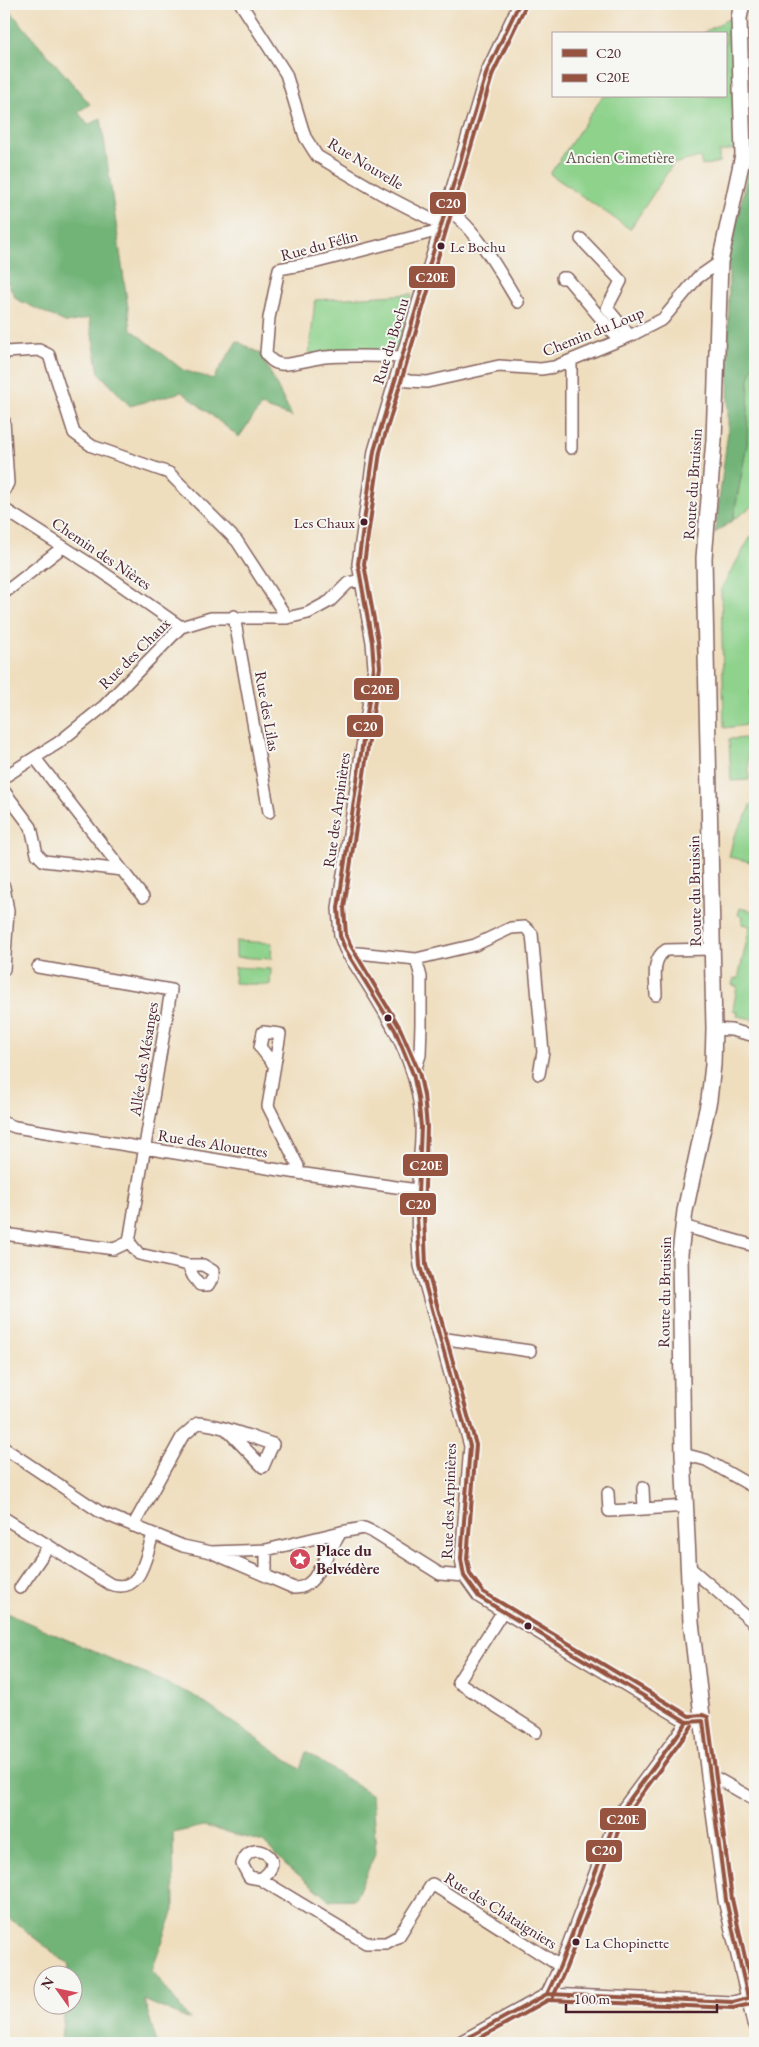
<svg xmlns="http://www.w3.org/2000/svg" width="759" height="2047" font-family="'EB Garamond',serif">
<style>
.green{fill:#8ed28c;stroke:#6c785c}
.forest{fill:#72b478;stroke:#5e6a52}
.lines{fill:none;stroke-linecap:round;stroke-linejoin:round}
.pedestrian-casing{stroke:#84625e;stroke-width:11}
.minor-casing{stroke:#84625e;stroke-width:14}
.tertiary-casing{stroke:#84625e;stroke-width:18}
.pedestrian{stroke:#fff;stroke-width:9}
.minor{stroke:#fff;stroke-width:11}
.tertiary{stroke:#fff;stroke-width:15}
.bus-1-casing{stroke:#f6f6f2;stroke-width:8}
.bus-2-casing{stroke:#f6f6f2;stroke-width:8}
.bus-1{stroke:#965340;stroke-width:4}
.bus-2{stroke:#965340;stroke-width:4}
.bus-dot{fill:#4a1f2b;stroke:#f6f6f2;stroke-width:2}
.labels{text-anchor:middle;stroke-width:4;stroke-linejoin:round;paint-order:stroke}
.bus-label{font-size:15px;fill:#4a1f2b;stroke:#f6f6f2;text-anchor:start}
.park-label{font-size:16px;fill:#5e5548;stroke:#f6f6f2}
.street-label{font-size:16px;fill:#4a1f2b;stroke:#f6f6f2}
.poi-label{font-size:16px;font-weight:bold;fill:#4a1f2b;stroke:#f6f6f2;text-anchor:start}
.line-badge{stroke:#f6f6f2;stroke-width:2}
.badge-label{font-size:14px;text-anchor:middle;font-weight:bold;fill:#fff}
</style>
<rect width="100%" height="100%" fill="#f6f6f2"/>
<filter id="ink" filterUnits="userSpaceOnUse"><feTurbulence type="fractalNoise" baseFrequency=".02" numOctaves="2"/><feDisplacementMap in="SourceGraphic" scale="10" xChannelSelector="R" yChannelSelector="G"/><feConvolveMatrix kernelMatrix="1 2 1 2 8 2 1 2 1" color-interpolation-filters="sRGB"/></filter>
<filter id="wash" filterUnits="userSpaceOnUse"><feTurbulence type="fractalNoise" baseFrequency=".0096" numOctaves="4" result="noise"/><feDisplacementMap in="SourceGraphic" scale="20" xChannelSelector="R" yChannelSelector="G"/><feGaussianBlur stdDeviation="1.12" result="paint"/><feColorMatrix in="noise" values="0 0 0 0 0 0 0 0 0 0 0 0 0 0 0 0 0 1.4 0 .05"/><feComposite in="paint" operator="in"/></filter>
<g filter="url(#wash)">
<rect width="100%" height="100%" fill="#efdebe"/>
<!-- green -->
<path class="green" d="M732 17 735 149 719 152V162L702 166 700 157 673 164 630 229 550 174 603 96H725V34H701Z
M412 294 397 349 389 352 309 355 315 300Z
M755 361V504L733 520 747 444 749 379Z
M755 534V690L750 691 747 725 724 728 721 589 750 538Z
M748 738 749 780 731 781 729 739Z
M755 800V847L751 862 729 857 734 836 750 809 749 806Z
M740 908 755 912V1022L752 1021 753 1019 737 1016 738 1012 733 1010 737 986 732 985 734 978 738 979 750 926 742 924 743 916 738 915Z
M236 941 272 943 271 959 236 957Z
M235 967 271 969 270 985 234 983Z"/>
<!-- forest -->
<path class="forest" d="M4 4 90 104 78 112 88 125 101 118 131 329 183 370 213 379 237 341 261 354 292 417 261 406 239 437 182 392 130 406 99 373 89 318 67 323 16 299 4 275Z
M753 149 755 153V361L749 379 747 444 733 520 715 533 728 431 729 257Z
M4 1612 193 1695 300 1769 306 1752 372 1795 376 1852 355 1899 330 1900 285 1864 263 1842 204 1826 173 1833 174 1910 152 1970 190 2020 144 2000 157 2043H67L61 2037 65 2005 72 2004V1974H68L69 1965 4 1914Z"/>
</g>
<g filter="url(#ink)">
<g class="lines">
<!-- pedestrian casing -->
<g class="pedestrian-casing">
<path id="pedestrian" d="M744 1983 752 1980 755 1975"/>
</g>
<!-- minor casing -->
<g class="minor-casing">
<path id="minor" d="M241 4 286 74 305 137 317 156 380 193 442 225
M519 4 487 71 374 451 358 564 372 642 374 667 338 908 340 936 345 949C379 1003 418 1055 421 1121 422 1136 420 1152 419 1167 417 1200 416 1233 420 1266L470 1446 461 1559 464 1576 479 1597 687 1722 703 1721
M446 210C472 220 503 278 518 302
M581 239 621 281 607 308 630 336
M562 278H567L619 340
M4 355 5 352 39 350 49 355 74 433 92 446 169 473 237 541 287 618
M402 357C377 356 351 355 325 357 315 358 287 366 280 364 273 363 269 359 266 353L269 318 279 269 317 262 440 230
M396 377 409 381 427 382 499 366 541 369 554 367 630 336 663 319 697 278 720 262
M4 421 8 483 4 491
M571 448V360
M4 509 101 571 181 627
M4 593 63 547
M234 616 269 812
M35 758 143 897
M4 777 58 743 104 706 181 627 211 618H287L308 613 330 601 348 583 360 580
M4 791 31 827 37 854 44 861 122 870
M4 887 8 911 4 969
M348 955 358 953 416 959 421 977V1024L420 1055 414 1074
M416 959 475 945 511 928 525 927 532 934 543 1052 539 1074
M656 995C656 978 651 959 666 950L712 949
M714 1029 731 1030 755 1036
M274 1065 260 1047 263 1032 280 1034 268 1106 298 1166V1173
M4 1123 15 1127 298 1173 417 1190
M683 1226 755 1246
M4 1234 114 1249 129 1242 171 990 38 967
M129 1242 139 1254 188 1265 193 1276 200 1285H208L213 1277V1271L203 1265H188
M440 1338 530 1351
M4 1448 100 1512 183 1546 211 1552 266 1550 341 1532 364 1528 373 1532 440 1574 464 1576
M683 1454 706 1460 755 1488
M643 1488 644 1509 686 1506
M608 1493 609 1511 644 1509
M4 1518 110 1584C142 1595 145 1557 153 1535
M133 1526 182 1437 198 1423C219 1424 253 1438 273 1444L263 1467 227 1430
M215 1554 294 1588C303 1588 308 1585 314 1578L341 1532
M689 1567 755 1624
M266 1576V1550
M20 1588 48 1547
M503 1611 458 1682 536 1732
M709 1776 718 1779 755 1800
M260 1879C292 1860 250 1835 242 1864L249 1877 260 1879 366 1943H386L399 1936 432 1884 560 1966
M547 1994 560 1966 616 1818 687 1722
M458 2043 547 1994 733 2002 748 1998 755 1999"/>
</g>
<!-- tertiary casing -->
<g class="tertiary-casing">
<path id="tertiary" d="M742 4 739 18 743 155 720 262 714 440 704 558 714 1029 713 1065 709 1100 685 1211 680 1254 683 1454 691 1622 709 1776 726 1900 755 2023"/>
</g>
<!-- pedestrian -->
<use href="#pedestrian" class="pedestrian"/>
<!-- minor -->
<use href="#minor" class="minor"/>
<!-- tertiary -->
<use href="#tertiary" class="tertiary"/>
<!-- bus-1 casing -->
<g class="bus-1-casing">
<path id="bus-1" d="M547 1994 560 1966 616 1818 687 1722
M458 2043 547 1994 733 2002 748 1998 726 1900 703 1721 687 1722 479 1597 464 1576 461 1559 470 1446 420 1266 417 1216 421 1127 418 1097 413 1074 395 1030 345 949 340 936 338 908 374 667 372 642 358 564 374 451 487 71 519 4"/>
</g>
<!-- bus-2 casing -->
<g class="bus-2-casing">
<path id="bus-2" d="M553 1997 566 1968 622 1821 692 1726
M471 2043 548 2000 733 2008 751 2004 754 1998 732 1899 708 1717 703 1715 689 1716 483 1592 470 1574 467 1559 476 1445 426 1265 424 1216 427 1127 424 1095 419 1072 400 1028 351 946 346 935 344 908 380 667 378 641 364 564 380 452 493 73 525 7"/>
</g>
<!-- bus-1 -->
<use href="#bus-1" class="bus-1"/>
<!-- bus-2 -->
<use href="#bus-2" class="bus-2"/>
</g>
</g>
<!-- icons -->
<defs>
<g id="sight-disc" transform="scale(1.125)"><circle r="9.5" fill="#d1495b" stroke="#f6f6f2"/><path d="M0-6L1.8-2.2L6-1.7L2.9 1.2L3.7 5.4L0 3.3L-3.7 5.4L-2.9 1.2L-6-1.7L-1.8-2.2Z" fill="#fff"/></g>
</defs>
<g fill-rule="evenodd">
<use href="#sight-disc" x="300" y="1559"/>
</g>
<!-- markers -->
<g class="bus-dot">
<circle cx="441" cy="246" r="4.5"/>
<circle cx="364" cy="522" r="4.5"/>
<circle cx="388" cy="1018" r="4.5"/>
<circle cx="528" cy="1626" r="4.5"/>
<circle cx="576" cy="1942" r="4.5"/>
</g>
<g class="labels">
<!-- bus labels -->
<g class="bus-label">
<text x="450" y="252">Le Bochu</text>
<text x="355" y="528" text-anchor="end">Les Chaux</text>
<text x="585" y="1948">La Chopinette</text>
</g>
<!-- park labels -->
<g class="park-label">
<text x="620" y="163">Ancien Cimetière</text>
</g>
<!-- street labels -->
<g class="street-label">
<text transform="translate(366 163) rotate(31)" y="6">Rue Nouvelle</text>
<text transform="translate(319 245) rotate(-15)" y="6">Rue du Félin</text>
<text transform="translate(593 331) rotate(-22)" y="6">Chemin du Loup</text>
<text transform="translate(390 341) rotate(-73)" y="6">Rue du Bochu</text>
<text transform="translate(692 484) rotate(-86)" y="6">Route du Bruissin</text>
<text transform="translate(102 553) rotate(34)" y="6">Chemin des Nières</text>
<text transform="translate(134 653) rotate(-45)" y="6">Rue des Chaux</text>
<text transform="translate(268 711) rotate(80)" y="6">Rue des Lilas</text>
<text transform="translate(336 810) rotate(-82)" y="6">Rue des Arpinières</text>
<text transform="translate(694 891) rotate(-91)" y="6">Route du Bruissin</text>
<text transform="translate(143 1059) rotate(-81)" y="6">Allée des Mésanges</text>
<text transform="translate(213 1143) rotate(9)" y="6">Rue des Alouettes</text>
<text transform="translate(664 1292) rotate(-89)" y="6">Route du Bruissin</text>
<text transform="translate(448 1501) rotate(-88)" y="6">Rue des Arpinières</text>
<text transform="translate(501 1910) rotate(32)" y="6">Rue des Châtaigniers</text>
</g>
<!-- poi labels -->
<g class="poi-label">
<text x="316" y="1556">Place du<tspan x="316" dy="18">Belvédère</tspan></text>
</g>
</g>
<g class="line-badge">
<rect x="429" y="191" width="38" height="24" rx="5" fill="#965340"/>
<rect x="408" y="265" width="48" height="24" rx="5" fill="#965340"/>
<rect x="353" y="677" width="47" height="24" rx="5" fill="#965340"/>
<rect x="346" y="714" width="38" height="24" rx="5" fill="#965340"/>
<rect x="402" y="1153" width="47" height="24" rx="5" fill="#965340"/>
<rect x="399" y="1192" width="38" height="24" rx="5" fill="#965340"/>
<rect x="599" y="1807" width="48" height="24" rx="5" fill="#965340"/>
<rect x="585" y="1839" width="38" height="24" rx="5" fill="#965340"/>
</g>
<g class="badge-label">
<text x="448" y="208">C20</text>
<text x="432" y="282">C20E</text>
<text x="377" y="694">C20E</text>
<text x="365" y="731">C20</text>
<text x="426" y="1170">C20E</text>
<text x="418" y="1209">C20</text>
<text x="623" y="1824">C20E</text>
<text x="604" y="1855">C20</text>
</g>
<!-- margin -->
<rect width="759" height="2047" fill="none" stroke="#f6f6f2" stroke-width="20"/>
<!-- legend -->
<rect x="552" y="32" width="175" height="65" fill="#f6f6f2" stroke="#b1a0a2"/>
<rect x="562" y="49" width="25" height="8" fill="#965340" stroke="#b1a0a2"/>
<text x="596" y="58" font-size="15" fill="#4a1f2b">C20</text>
<rect x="562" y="74" width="25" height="8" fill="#965340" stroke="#b1a0a2"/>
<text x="596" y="82" font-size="15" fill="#4a1f2b">C20E</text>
<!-- north arrow -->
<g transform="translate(58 1990) rotate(303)"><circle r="24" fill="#f6f6f2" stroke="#b1a0a2"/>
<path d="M0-4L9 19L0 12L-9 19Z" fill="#d1495b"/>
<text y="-8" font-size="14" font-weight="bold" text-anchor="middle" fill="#4a1f2b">N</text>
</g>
<!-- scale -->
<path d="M566 2004v8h151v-8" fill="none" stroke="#4a1f2b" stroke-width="2.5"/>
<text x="574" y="2004" font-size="15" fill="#4a1f2b" stroke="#f6f6f2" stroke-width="4" paint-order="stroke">100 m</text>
</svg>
